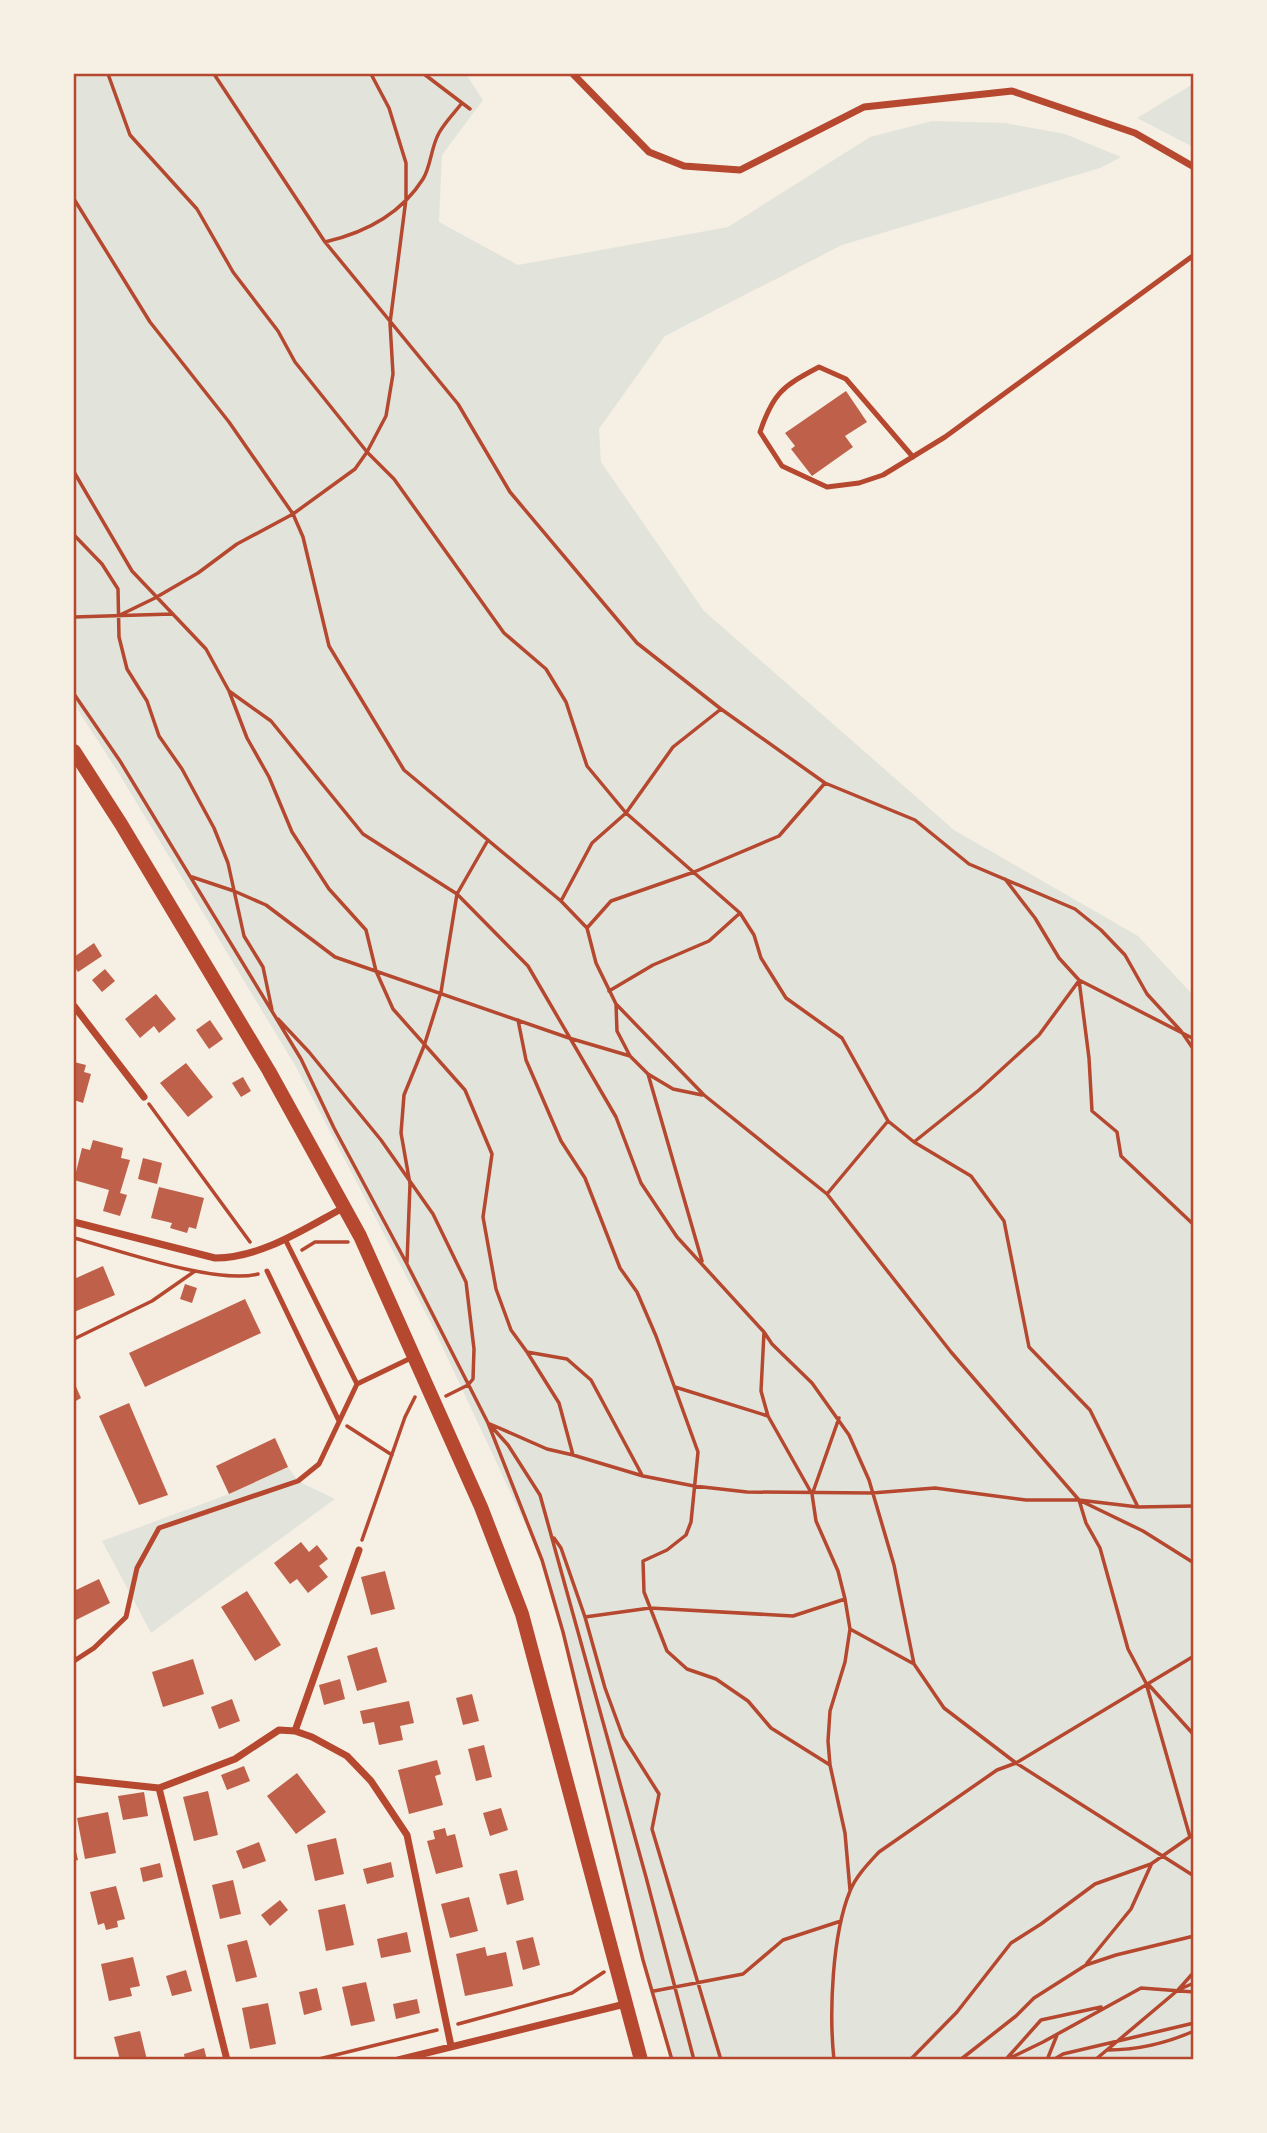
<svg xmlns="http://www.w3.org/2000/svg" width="1267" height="2133" font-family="Raleway,sans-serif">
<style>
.green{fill:#e2e4dc}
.building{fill:#bf614a}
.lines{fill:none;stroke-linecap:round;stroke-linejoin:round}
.path{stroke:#b5482f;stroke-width:3.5}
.service{stroke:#b5482f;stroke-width:5}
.minor{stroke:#b5482f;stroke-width:7}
.secondary{stroke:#b5482f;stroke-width:14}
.neatline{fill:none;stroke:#b5482f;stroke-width:2.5}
</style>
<rect width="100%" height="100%" fill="#f6efe4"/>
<!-- green -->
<path class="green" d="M74 74H466L483 100 442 155 439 222 518 265 728 227 870 137 932 121 1005 123 1065 134 1121 157 1100 168 842 245 665 336 599 429 601 462 704 611 954 830 1138 936 1193 995V2059H672L643 1960 563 1632 542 1560 434 1329 296 1067 118 772 74 704Z
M1193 84V147L1137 118Z
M288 1467 298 1481 335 1499 151 1633 102 1541 229 1494Z"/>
<!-- building -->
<path class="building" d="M846 391 867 422 845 436 853 447 812 476 791 449 795 446 785 433Z
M94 943 102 956 78 972 74 966V957Z
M105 969 115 981 102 992 92 980Z
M156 994 176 1019 159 1033 154 1026 140 1038 125 1019Z
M210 1020 223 1039 209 1049 196 1030Z
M74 1062 86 1065 84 1072 91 1074 83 1103 74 1100Z
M186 1063 213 1097 188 1117 160 1083Z
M243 1077 251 1091 241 1097 232 1083Z
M93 1140 123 1148 121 1158 130 1160 120 1193 127 1195 120 1216 103 1211 109 1190 74 1180 82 1148 90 1150Z
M143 1158 162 1163 157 1184 138 1179Z
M159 1187 204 1198 196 1229 189 1227 187 1233 170 1228 172 1223 151 1218Z
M103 1266 115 1295 74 1312V1279Z
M185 1284 197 1288 192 1303 180 1299Z
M245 1299 261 1333 145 1387 129 1353Z
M74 1382 81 1398 74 1402Z
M129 1403 168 1495 139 1505 99 1416Z
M275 1438 288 1467 229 1494 216 1466Z
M301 1542 309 1552 317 1545 328 1559 319 1566 328 1577 308 1593 297 1579 290 1584 274 1563Z
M385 1571 395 1609 371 1615 361 1577Z
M99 1579 110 1603 74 1621V1591Z
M247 1591 281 1645 255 1661 221 1607Z
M377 1647 387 1682 357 1691 347 1656Z
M193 1659 204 1694 163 1707 152 1672Z
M340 1679 345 1699 324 1705 319 1685Z
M472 1694 479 1721 463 1725 456 1698Z
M232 1699 240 1721 219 1729 211 1707Z
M409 1701 414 1723 400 1726 403 1740 379 1745 374 1722 363 1724 360 1711Z
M484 1745 492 1777 476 1781 468 1749Z
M437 1760 441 1774 435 1776 443 1805 409 1814 398 1770Z
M244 1766 250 1781 227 1790 221 1775Z
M297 1773 326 1812 296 1834 267 1796Z
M208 1791 218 1835 194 1841 183 1797Z
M144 1792 148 1816 123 1820 118 1796Z
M501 1808 508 1830 490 1836 483 1813Z
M108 1812 116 1853 85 1859 77 1818Z
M445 1828 447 1836 455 1834 463 1867 436 1874 427 1841 435 1839 433 1831Z
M336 1838 344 1874 315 1881 307 1845Z
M259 1842 266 1861 243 1869 236 1851Z
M74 1843 78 1860 74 1861Z
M391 1862 394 1877 367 1884 363 1869Z
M160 1863 163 1877 143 1882 140 1868Z
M517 1870 524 1900 507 1905 499 1874Z
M233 1880 241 1914 220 1919 212 1885Z
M116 1886 125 1919 117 1921 118 1927 106 1930 104 1923 98 1925 90 1892Z
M469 1897 478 1931 450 1938 441 1904Z
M280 1900 288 1910 270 1926 261 1915Z
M345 1904 354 1945 326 1951 318 1910Z
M407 1932 411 1952 381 1958 377 1939Z
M533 1937 540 1965 523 1970 516 1941Z
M247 1940 257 1977 236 1982 227 1945Z
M485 1947 487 1956 506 1952 513 1986 465 1996 456 1954Z
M133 1957 140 1986 130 1988 132 1996 109 2001 101 1964Z
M186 1970 192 1991 172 1996 166 1976Z
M366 1982 375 2021 351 2026 342 1987Z
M317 1988 322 2010 304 2015 299 1992Z
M417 1999 420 2013 396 2019 393 2004Z
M268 2003 276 2044 250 2049 242 2008Z
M140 2031 147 2060H120L114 2037Z
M204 2048 207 2060H185L184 2054Z"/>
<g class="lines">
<!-- path -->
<path class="path" d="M108 74 130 135 197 209 233 272 278 331 295 362 367 452 394 479 504 633 546 669 566 702 587 766 626 813 740 913 754 935 761 958 786 998 842 1038 888 1121 914 1142 971 1176 1004 1221 1029 1347 1090 1410 1138 1507
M214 74 325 242 458 404 510 492 637 643 721 709 825 783 915 820 969 864 1075 909 1101 930 1125 955 1147 994 1181 1031 1194 1050
M424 74 470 109
M74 199 150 322 229 422 293 514 303 537 329 646 404 770 561 901 587 928 596 963 616 1004 704 1095 827 1194 951 1352 1079 1500 1143 1531 1194 1563
M325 242C364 233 401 214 423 179 431 166 431 147 439 133 445 122 455 112 462 103
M74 472 132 571 206 649 229 691 247 738 269 777 292 832 329 889 366 930 376 971 393 1009 465 1090 492 1154 483 1217 496 1289 511 1330 527 1352 559 1403 573 1455
M74 535 102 564 118 589 119 637 127 669 147 701 159 736 182 769 214 828 228 863 244 936 263 967 272 1010
M120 615 155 598 198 573 237 544 293 514 355 469 367 452 386 416 393 374 390 323 406 199V163L389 108 371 74
M74 617 172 614
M229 691 271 721 363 834 457 894 528 966 616 1117 641 1183 677 1237 764 1332 772 1344 812 1383 849 1435 869 1480 894 1565 914 1664 944 1708 1016 1763 1194 1876
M74 694 120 761 301 1059 334 1128 407 1264 488 1423 542 1560 563 1632 643 1960 672 2060
M192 877 234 891 266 905 335 957 569 1038 630 1056
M1005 879 1035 918 1059 958 1079 980 1194 1039
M561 901 592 843 626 813 673 747 721 709
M587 928 611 901 694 872 779 836 825 783
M1079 980 1089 1058 1092 1111 1117 1132 1121 1156 1194 1225
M609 991 653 965 709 941 740 913
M616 1004 617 1031 630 1056 648 1074 673 1089 702 1095
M278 1019 309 1052 381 1140 433 1214 466 1282 474 1349 473 1379 468 1385 446 1396
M518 1020 526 1060 561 1141 585 1178 620 1268 637 1292 656 1336 698 1452 691 1522 686 1535 667 1550 643 1561 644 1592 667 1651 687 1669 716 1679 748 1701 771 1728 830 1765
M648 1074 702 1261
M149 1104 250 1242
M914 1142 979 1090 1039 1035 1078 982
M827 1194 888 1121
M74 1238C118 1250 217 1285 258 1274
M302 1250 315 1242H348
M407 1262 410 1184 401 1133 404 1095 424 1046 441 992 457 894 488 840
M764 1332 761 1391 768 1416
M74 1339 152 1301 195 1271
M527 1352 567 1359 591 1380 642 1475
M675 1387 768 1416 812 1494 816 1521 838 1571 845 1599 850 1629 845 1662 830 1711 828 1741 830 1765 845 1833 850 1890
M490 1424 547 1449 573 1455 643 1476 694 1486 747 1492 872 1493 935 1488 1026 1500H1079L1138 1507 1194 1506
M490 1425 508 1445 540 1495 646 1877 694 2060
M347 1426 392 1455
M813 1492 839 1418
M1079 1500 1086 1523 1100 1548 1128 1649 1146 1683 1190 1837
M554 1538 561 1548 585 1617 605 1688 623 1737 659 1794 652 1829 721 2060
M362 1540 405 1417 415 1397
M585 1617 650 1608 793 1616 845 1599
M850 1629 914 1664
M1148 1684 1194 1735
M1087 1963 1131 1909 1151 1865
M1180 1989 1194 1983
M654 1991 743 1974 783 1940 841 1921
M458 2024 572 1993 604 1972
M1108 2050C1137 2050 1167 2043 1194 2031
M1008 2057 1041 2020 1101 2007
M315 2060 437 2030
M834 2060C829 2013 832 1935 850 1891 856 1876 868 1864 879 1852L997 1770 1016 1763 1194 1656
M910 2060 957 2012 1011 1943 1041 1924 1095 1884 1151 1864 1194 1834
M960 2060 1016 2016 1034 1998 1086 1965 1116 1955 1194 1936
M1006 2060 1043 2042 1141 1988 1194 1992
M1047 2060 1057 2035
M1053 2060 1063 2054 1194 2023
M1095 2060 1178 1990 1194 1972"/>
<!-- service -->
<path class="service" d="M913 457 846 379 819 367C783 386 773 393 760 432L782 466 827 487 859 483 883 475 945 437 1194 255
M285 1239 357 1384
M267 1271 339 1421
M74 1661 94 1648 126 1617 137 1568 159 1528 298 1481 319 1464 357 1384 411 1358"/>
<!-- minor -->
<path class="minor" d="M573 74 649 152 684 166 740 170 864 107 1012 91 1135 133 1194 167
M74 1006 144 1097
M74 1222 215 1258C261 1258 304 1229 343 1208
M295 1731 359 1550
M74 1779 159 1788 235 1759 279 1730 295 1731 312 1737 347 1756 371 1781 407 1835 451 2046
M159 1788 227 2060
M398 2060 625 2004"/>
<!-- secondary -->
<path class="secondary" d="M74 751 121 824 269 1071 360 1236 481 1507 522 1614 641 2060"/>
</g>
<!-- border -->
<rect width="1267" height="2133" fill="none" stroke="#f6efe4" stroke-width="150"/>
<rect x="75" y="75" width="1117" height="1983" class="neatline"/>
</svg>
